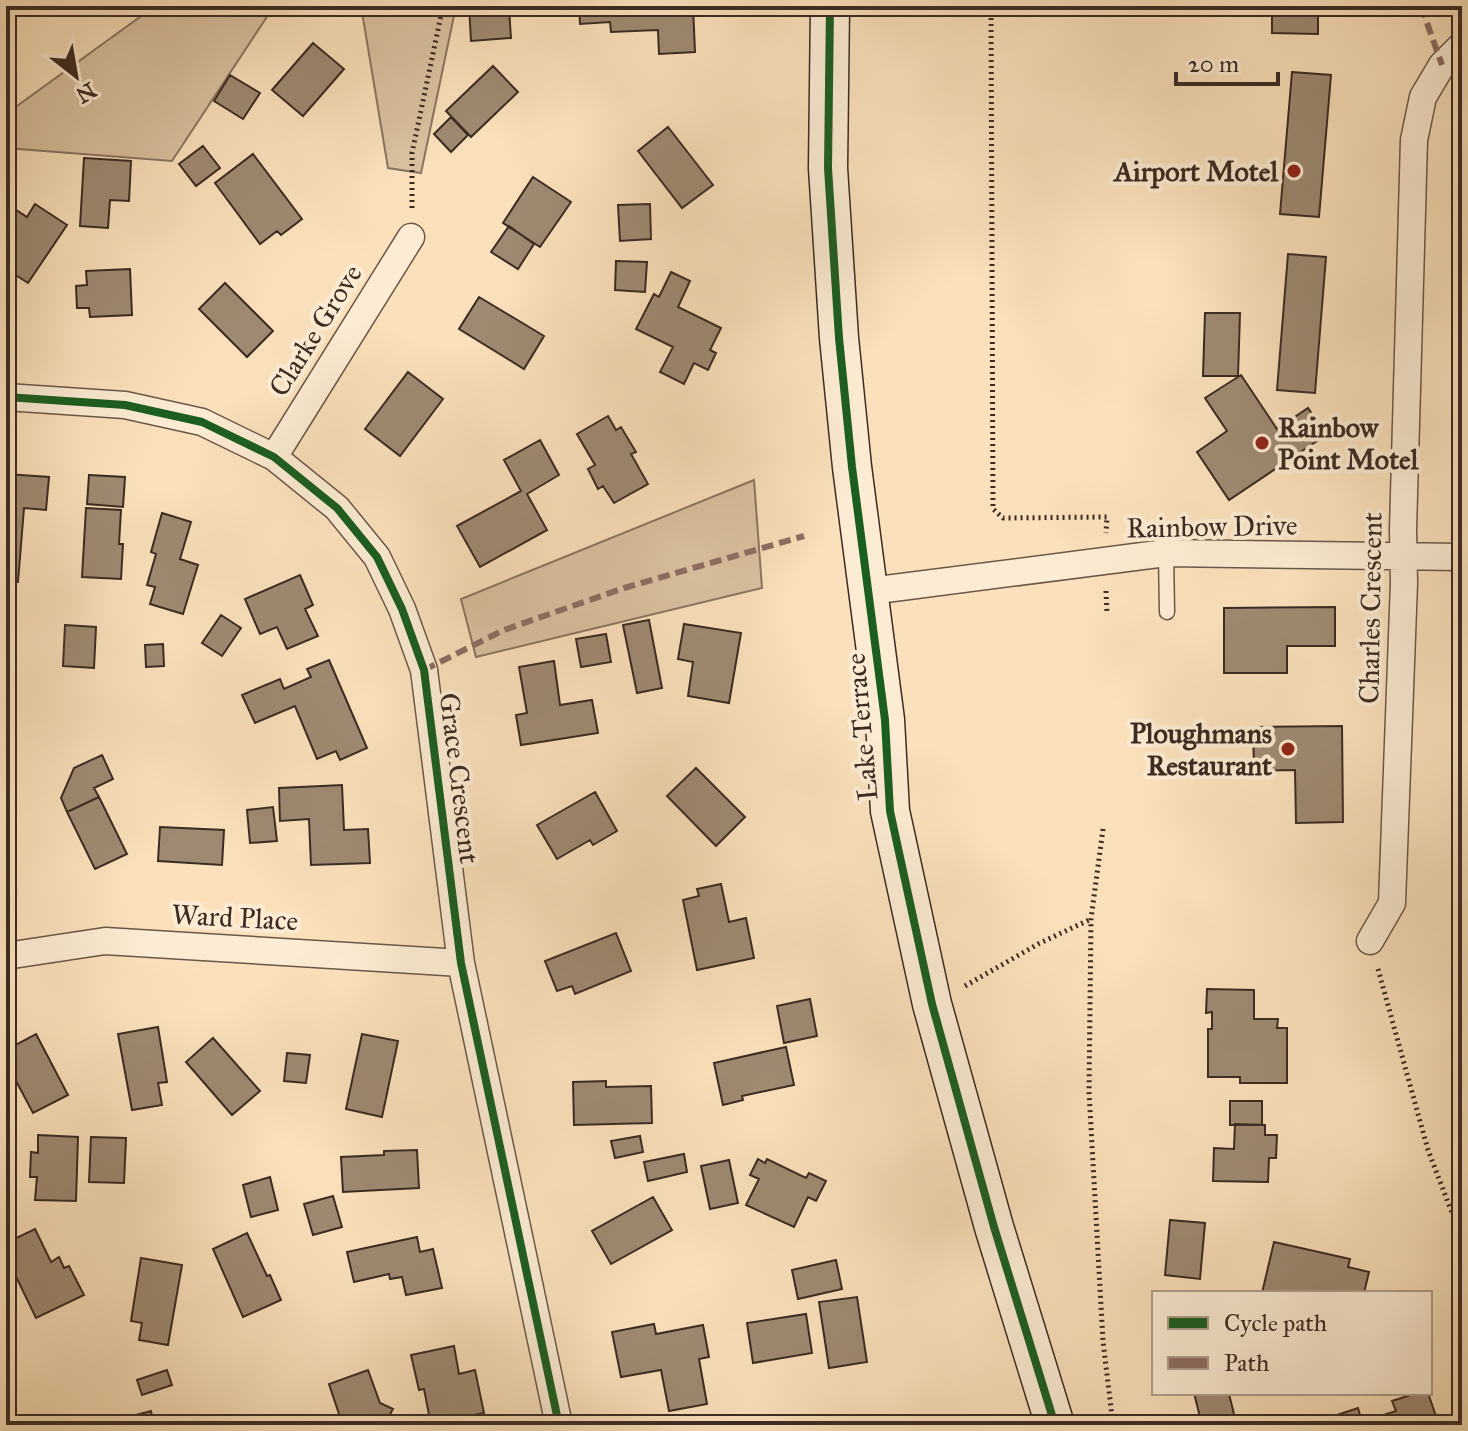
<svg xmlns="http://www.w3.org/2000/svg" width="1468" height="1431" font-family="'IM FELL Great Primer',serif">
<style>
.green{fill:#dac2a1;stroke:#8a7662;stroke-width:2}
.building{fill:#9e8a72;stroke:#3b2b23;stroke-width:2}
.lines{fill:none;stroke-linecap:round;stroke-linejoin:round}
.service-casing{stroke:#6b5849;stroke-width:17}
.minor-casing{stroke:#6b5849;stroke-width:29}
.secondary-casing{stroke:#3b2b23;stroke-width:41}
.path{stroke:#3b2b23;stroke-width:5;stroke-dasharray:2 4;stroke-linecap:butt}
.service{stroke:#fcecd3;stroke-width:14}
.minor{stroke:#fcecd3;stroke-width:26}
.secondary{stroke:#fcecd3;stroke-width:38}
.quiet{stroke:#8d6e63;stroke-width:6;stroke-dasharray:12 6;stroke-linecap:butt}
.cycleway-casing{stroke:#fcecd3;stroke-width:13}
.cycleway{stroke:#1b5e20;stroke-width:8}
.poi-dot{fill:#8f2418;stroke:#fcecd3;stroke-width:3}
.labels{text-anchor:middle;stroke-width:8;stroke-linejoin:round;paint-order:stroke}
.poi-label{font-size:28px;font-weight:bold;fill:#3b2b23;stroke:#fcecd3;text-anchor:end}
.street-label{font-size:28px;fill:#3b2b23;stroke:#fcecd3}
</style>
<rect width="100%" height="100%" fill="#fae1bb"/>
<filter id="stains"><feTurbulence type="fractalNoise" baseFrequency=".0025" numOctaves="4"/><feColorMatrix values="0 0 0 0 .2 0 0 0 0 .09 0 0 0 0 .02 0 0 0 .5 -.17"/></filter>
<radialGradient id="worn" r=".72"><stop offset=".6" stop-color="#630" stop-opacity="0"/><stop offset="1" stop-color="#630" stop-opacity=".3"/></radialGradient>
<!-- green -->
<path class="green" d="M155 6H274L172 161 6 148V114Z
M361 6H456L421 173 388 168Z
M754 480 762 588 476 657 461 599Z"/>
<!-- building -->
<path class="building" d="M469 6H538V7L509 9 511 38 471 41Z
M579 6H693L695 52 659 54 658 30 611 32 610 22 580 24Z
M1272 6H1318V34L1272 33Z
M313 43 344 69 303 116 272 90Z
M493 66 518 92 471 137 446 111Z
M1292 72 1331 75 1319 217 1280 214Z
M230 75 260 93 243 119 214 101Z
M451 117 468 135 451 152 434 134Z
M668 127 713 185 682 208 638 151Z
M203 146 220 168 196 186 179 164Z
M253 154 302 219 281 235 277 231 260 244 215 183Z
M84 158 131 161 129 201 110 200 108 228 80 226Z
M533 177 571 202 540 247 503 223Z
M35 204 67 225 28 283 6 269V213L10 206 27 217Z
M650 204 651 239 620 241 618 205Z
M509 226 534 244 518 269 491 252Z
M1288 254 1326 257 1315 393 1277 390Z
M616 261 647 262 645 292 615 290Z
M130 269 132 315 90 317 89 308H77L76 286 87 285 86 271Z
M671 272 690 281 678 307 721 328 710 350 716 353 708 370 694 363 684 384 660 372 673 347 636 329 654 294 659 297Z
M225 283 273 331 247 357 199 309Z
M479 297 544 336 524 369 459 329Z
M1205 313H1240L1238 376H1203Z
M408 372 443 399 400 456 365 429Z
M1241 375 1277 429 1308 408 1326 435 1229 500 1197 452 1227 431 1205 398Z
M608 416 616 430 621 427 636 452 631 454 648 484 614 503 603 486 598 489 588 469 595 465 577 434Z
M540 440 559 475 527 494 547 530 480 567 457 526 521 491 504 460Z
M6 474 49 477 46 510 24 508 18 582 6 581Z
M89 475 125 477 123 507 87 504Z
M86 508 121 510 119 544H123L121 579 82 577Z
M162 513 191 522 180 559 198 565 183 614 150 604 155 587 147 585 156 554 151 552Z
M300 575 313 605 305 609 318 636 287 649 277 627 260 634 245 599Z
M1335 607V646H1287V673H1224V608Z
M221 615 241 628 222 656 202 643Z
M649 620 662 688 637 693 623 625Z
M684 624 741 633 729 703 688 696 693 662 678 659Z
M65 625 96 627 94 668 63 666Z
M606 634 611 662 581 667 576 639Z
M163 644 164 666 146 667 145 645Z
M329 660 367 748 340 760 336 751 317 759 295 706 255 723 242 695 280 679 284 689 311 677 307 669Z
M554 661 560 705 592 700 598 733 521 745 516 715 527 713 519 667Z
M1342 726 1343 822 1296 823 1295 770 1254 771 1253 727Z
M102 755 113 779 94 788 99 797 67 812 61 798 74 768Z
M696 768 745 817 716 846 667 796Z
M342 785 344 830 368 829 370 863 311 865 309 819 280 821 279 788Z
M595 792 617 831 593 845 590 840 557 859 537 825Z
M99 797 127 854 95 869 67 812Z
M273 807 277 841 250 843 247 810Z
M6 811 15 812 8 884H6Z
M160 827 224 830 222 865 158 861Z
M721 884 729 922 746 918 754 958 697 970 683 900 699 896 697 889Z
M616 933 631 971 575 994 572 986 557 991 545 961Z
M1207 989 1254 990V1019H1278L1277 1028H1287V1083H1240V1077H1208V1029H1212V1012L1206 1013Z
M810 999 817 1036 784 1043 777 1006Z
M158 1027 167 1082 158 1083 162 1105 132 1110 118 1034Z
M36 1034 68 1095 33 1113 6 1062V1050Z
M362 1034 398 1041 382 1117 346 1109Z
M213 1038 260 1091 232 1115 186 1062Z
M786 1047 794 1085 742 1096 743 1100 723 1105 714 1063Z
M287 1053 310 1055 306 1083 284 1081Z
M1456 1062H1462V1139H1456Z
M606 1081V1087L651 1086 652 1123 574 1125 573 1082Z
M1230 1101H1262V1125H1230Z
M1235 1124 1265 1125V1135H1277L1276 1158H1269L1268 1182 1213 1181 1214 1148 1234 1149Z
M38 1135 78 1137 76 1201 35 1200 37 1177H30L31 1152 38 1153Z
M640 1136 643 1152 615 1158 611 1141Z
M91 1137 126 1138 124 1183 89 1182Z
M417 1150 419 1188 343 1192 341 1157 384 1155V1151Z
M684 1154 687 1172 648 1181 644 1162Z
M758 1159 765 1163 767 1159 806 1178 809 1173 826 1181 816 1201 808 1197 794 1227 746 1205 759 1179 750 1175Z
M729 1160 738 1203 710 1209 701 1166Z
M270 1177 278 1210 251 1217 243 1185Z
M333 1196 342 1227 313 1235 304 1204Z
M653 1197 672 1230 611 1264 592 1231Z
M1170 1220 1205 1223 1200 1279 1165 1275Z
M35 1229 51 1262 59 1257 64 1268 69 1266 84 1295 36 1318 6 1256V1243Z
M247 1233 267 1276 270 1275 281 1300 243 1317 213 1249Z
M417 1237 420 1252 433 1249 442 1288 406 1295 402 1277 390 1279 389 1274 354 1282 347 1252Z
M1274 1242 1350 1259 1348 1267 1369 1272 1364 1293H1262Z
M141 1258 182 1265 168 1345 139 1340 142 1323 131 1321Z
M836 1260 842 1289 798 1299 792 1270Z
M857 1297 867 1362 829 1368 819 1302Z
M806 1314 812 1353 753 1363 747 1323Z
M654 1324 656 1334 703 1325 709 1357 699 1359 707 1404 669 1411 661 1370 621 1377 612 1332Z
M454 1346 459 1374 475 1370 484 1413 474 1415 476 1425H431L424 1389 419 1390 411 1355Z
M167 1370 172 1385 142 1395 137 1380Z
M368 1370 380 1403 393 1409 384 1425H336L340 1417 329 1384Z
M1194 1393H1231L1229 1394 1235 1418 1202 1425Z
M1417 1393H1428L1439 1425H1333L1331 1417 1358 1408 1362 1422 1396 1411 1392 1401Z
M151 1411 154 1425H122L121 1419Z"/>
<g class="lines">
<!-- service casing -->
<g class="service-casing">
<path id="service" d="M1166 553 1167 612"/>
</g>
<!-- minor casing -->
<g class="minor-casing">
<path id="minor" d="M6 397 125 405 202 422 274 457 337 508 377 557 402 609 424 670 461 963 559 1425
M274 457 411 237
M870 591 1166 553 1462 557
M1370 941 1392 903 1404 583 1403 530 1414 140 1423 97 1442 65 1462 45
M6 956 105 941 461 963"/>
</g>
<!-- secondary casing -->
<g class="secondary-casing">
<path id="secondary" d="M830 6 828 168 839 338 852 467 885 720 890 811 932 1004 994 1227 1055 1425"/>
</g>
<!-- path -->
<path class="path" d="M991 6 993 509 1003 518 1107 517 1106 533
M412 208V153L443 6
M1106 591 1107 614
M1103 829 1091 919 1089 1092 1103 1341 1113 1425
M1378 969 1428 1150 1462 1239
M965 986 1038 944 1091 919"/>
<!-- service -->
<use href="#service" class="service"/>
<!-- minor -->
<use href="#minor" class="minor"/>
<!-- secondary -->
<use href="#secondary" class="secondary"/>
<!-- quiet -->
<path class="quiet" d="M1421 6 1442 65
M6 12 47 6
M424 670 504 630 624 588 804 536"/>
<!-- cycleway casing -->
<g class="cycleway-casing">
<path id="cycleway" d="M830 6 828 168 839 338 852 467 885 720 890 811 932 1004 994 1227 1055 1425
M6 397 125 405 202 422 274 457 337 508 377 557 402 609 424 670 461 963 559 1425"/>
</g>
<!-- cycleway -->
<use href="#cycleway" class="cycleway"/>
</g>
<!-- markers -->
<g class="poi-dot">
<circle cx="1294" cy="171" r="8"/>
<circle cx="1262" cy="443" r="8"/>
<circle cx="1288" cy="749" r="8"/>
</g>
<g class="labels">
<!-- poi labels -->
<g class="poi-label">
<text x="1278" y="181">Airport Motel</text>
<text x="1278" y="437" text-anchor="start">Rainbow<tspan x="1278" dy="32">Point Motel</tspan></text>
<text x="1272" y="743">Ploughmans<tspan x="1272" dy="32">Restaurant</tspan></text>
</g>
<!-- street labels -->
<g class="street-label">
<text transform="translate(315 330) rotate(-58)" y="10">Clarke Grove</text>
<text transform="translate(1212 526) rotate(-1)" y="10">Rainbow Drive</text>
<text transform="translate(1370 608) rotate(-89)" y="10">Charles Crescent</text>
<text transform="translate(861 727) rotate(-95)" y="10">Lake Terrace</text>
<text transform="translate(460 778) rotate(83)" y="10">Grace Crescent</text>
<text transform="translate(235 917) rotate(3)" y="10">Ward Place</text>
</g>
</g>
<!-- margin -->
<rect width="1468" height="1431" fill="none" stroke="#fae1bb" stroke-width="32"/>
<rect x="8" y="8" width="1452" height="1415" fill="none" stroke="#3b2b23" stroke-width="4"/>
<rect x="16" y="16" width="1436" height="1399" fill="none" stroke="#3b2b23" stroke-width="2"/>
<!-- legend -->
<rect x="1152" y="1291" width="280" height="104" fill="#fcecd3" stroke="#af9f8d" stroke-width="2"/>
<rect x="1168" y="1317" width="40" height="12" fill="#1b5e20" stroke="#af9f8d" stroke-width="2"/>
<text x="1224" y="1331" font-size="24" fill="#3b2b23">Cycle path</text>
<rect x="1168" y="1357" width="40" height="12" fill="#8d6e63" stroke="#af9f8d" stroke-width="2"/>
<text x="1224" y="1371" font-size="24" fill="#3b2b23">Path</text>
<!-- north arrow -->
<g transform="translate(76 76) rotate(149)" stroke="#fcecd3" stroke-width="6" paint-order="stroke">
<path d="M0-6L14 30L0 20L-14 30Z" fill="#3b2b23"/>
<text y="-12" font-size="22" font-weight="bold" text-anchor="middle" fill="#3b2b23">N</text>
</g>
<!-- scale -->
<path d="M1176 72v12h102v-12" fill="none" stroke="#3b2b23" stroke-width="4"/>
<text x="1188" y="72" font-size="24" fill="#3b2b23" stroke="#fcecd3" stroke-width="6" paint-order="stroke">20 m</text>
<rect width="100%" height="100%" filter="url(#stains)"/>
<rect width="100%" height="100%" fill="url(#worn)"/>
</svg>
